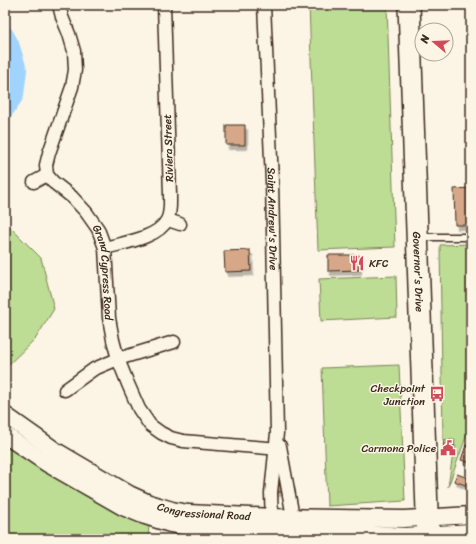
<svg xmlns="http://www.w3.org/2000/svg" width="476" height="544" font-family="Sriracha,sans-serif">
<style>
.green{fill:#bddc94;stroke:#7c8359}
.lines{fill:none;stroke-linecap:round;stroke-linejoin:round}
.river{stroke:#a0d3fe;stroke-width:18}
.building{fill:#d6a788;stroke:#3b2a1e;filter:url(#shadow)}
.lane-casing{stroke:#3b2a1e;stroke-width:9}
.street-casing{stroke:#3b2a1e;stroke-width:15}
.secondary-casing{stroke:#3b2a1e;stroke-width:19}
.highway-casing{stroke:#3b2a1e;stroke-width:24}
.lane{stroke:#fcf5e5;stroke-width:6}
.street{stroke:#fcf5e5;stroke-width:12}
.secondary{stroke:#fcf5e5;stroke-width:16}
.highway{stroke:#fcf5e5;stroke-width:21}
.labels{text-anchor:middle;stroke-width:3;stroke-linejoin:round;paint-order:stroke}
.street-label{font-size:11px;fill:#3b2a1e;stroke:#fcf5e5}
.poi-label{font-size:11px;fill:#3b2a1e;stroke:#fcf5e5;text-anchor:end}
</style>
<defs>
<filter id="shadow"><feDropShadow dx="2.5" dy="4.5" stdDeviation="0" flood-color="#0004"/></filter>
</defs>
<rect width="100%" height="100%" fill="#fcf5e5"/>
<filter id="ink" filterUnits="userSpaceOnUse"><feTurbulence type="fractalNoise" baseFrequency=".025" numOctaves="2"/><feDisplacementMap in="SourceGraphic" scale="8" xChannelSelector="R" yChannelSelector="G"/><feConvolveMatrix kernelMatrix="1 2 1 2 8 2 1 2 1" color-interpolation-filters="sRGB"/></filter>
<g filter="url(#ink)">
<!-- green -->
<path class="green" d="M309 5H387L395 247 318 250Z
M5 42 10 44 18 70 15 95 5 110Z
M5 222 41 258 54 309 36 338 5 368Z
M471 244V332L469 345 471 346V423L448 487 455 440H443L440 245Z
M396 276 397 317 321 321 319 279Z
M399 365 405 501 327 506 322 368Z
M5 441 149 525 148 539H5Z"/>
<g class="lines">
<!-- river -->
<path class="river" d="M5 35 10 44 18 70 15 95 5 110"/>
</g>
<!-- building -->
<path class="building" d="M226 125H245V145H226Z
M471 188V225H455L454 189Z
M250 250 251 271 225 272 224 251Z
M328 255H359V270L328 271Z
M444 440 453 441V452L443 451Z
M466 445 471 447V463L461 460Z
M457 474 471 479V487L454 481Z
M275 485H282V492H275Z"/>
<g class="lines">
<!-- lane casing -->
<g class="lane-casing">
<path id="lane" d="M421 237H471"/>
</g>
<!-- street casing -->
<g class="street-casing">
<g id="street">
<path id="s1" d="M59 5 62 17 69 34 74 51 75 70 72 87 49 153 46 165 47 175 53 182 72 197 86 212 98 229 105 248 109 318 113 340 118 359 128 384 139 409 150 425 161 433 171 438 183 441 280 449"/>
<path id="s2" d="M264 5 272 181 277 433 271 493 272 525"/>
<path d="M34 182 47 175"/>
<path d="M168 220 180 224"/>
<path d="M105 248C123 243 158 238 167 220 171 213 170 203 170 195L164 5"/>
<path d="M65 390 94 369 118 359 174 342"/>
<path d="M280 446 293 517V526"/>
</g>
</g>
<!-- secondary casing -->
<g class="secondary-casing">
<g id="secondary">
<path id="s3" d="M5 415 56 451 129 494 149 503 172 510 188 513 273 517 404 519 471 515"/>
<path d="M5 435 48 464 123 507 145 516 170 524 192 528 272 532H340L405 536 471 532"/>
</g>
</g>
<!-- highway casing -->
<g class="highway-casing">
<g id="highway">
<path id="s4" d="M409 5 428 539"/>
</g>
</g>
<!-- lane -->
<use href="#lane" class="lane"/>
<!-- street -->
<use href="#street" class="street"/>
<!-- secondary -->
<use href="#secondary" class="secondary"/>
<!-- highway -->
<use href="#highway" class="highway"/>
</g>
</g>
<!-- icons -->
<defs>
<g id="restaurant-bare" transform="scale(1.2)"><path d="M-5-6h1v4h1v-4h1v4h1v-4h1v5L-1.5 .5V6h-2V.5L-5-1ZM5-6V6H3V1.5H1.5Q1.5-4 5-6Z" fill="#d1495b" stroke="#fcf5e5" stroke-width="2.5" paint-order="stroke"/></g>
<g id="bus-bare" transform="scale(1.2)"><path d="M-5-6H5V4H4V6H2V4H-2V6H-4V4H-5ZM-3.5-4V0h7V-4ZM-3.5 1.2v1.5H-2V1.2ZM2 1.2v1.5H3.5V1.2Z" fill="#d1495b" stroke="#fcf5e5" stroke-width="2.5" paint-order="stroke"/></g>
<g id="civic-bare" transform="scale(1.2)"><path d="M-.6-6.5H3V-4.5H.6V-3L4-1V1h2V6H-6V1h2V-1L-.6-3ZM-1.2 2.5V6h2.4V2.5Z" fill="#d1495b" stroke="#fcf5e5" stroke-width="2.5" paint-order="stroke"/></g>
</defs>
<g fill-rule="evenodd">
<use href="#restaurant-bare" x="357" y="263"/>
<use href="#bus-bare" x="437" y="394"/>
<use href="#civic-bare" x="448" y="448"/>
</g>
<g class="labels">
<!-- street labels -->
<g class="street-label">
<text transform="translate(168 148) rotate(-92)" y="4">Riviera Street</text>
<text dy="4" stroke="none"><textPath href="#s2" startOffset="214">Saint Andrew's Drive</textPath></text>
<text dy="4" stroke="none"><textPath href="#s4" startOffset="267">Governor's Drive</textPath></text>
<text dy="4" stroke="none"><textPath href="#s1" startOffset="296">Grand Cypress Road</textPath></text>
<text dy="4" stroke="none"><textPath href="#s3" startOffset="225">Congressional Road</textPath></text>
</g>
<!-- poi labels -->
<g class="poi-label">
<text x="369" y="267" text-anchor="start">KFC</text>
<text x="425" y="392">Checkpoint<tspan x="425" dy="13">Junction</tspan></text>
<text x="436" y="452">Carmona Police</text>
</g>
</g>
<!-- margin -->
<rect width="476" height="544" fill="none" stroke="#fcf5e5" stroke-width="20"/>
<rect x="10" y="10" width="456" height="524" fill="none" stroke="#3b2a1e" stroke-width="1.5" filter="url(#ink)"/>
<!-- north arrow -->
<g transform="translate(434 42) rotate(289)"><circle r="19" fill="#fcf5e5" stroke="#afa495"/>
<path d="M0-3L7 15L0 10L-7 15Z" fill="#d1495b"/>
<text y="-6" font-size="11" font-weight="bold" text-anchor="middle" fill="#3b2a1e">N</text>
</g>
</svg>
